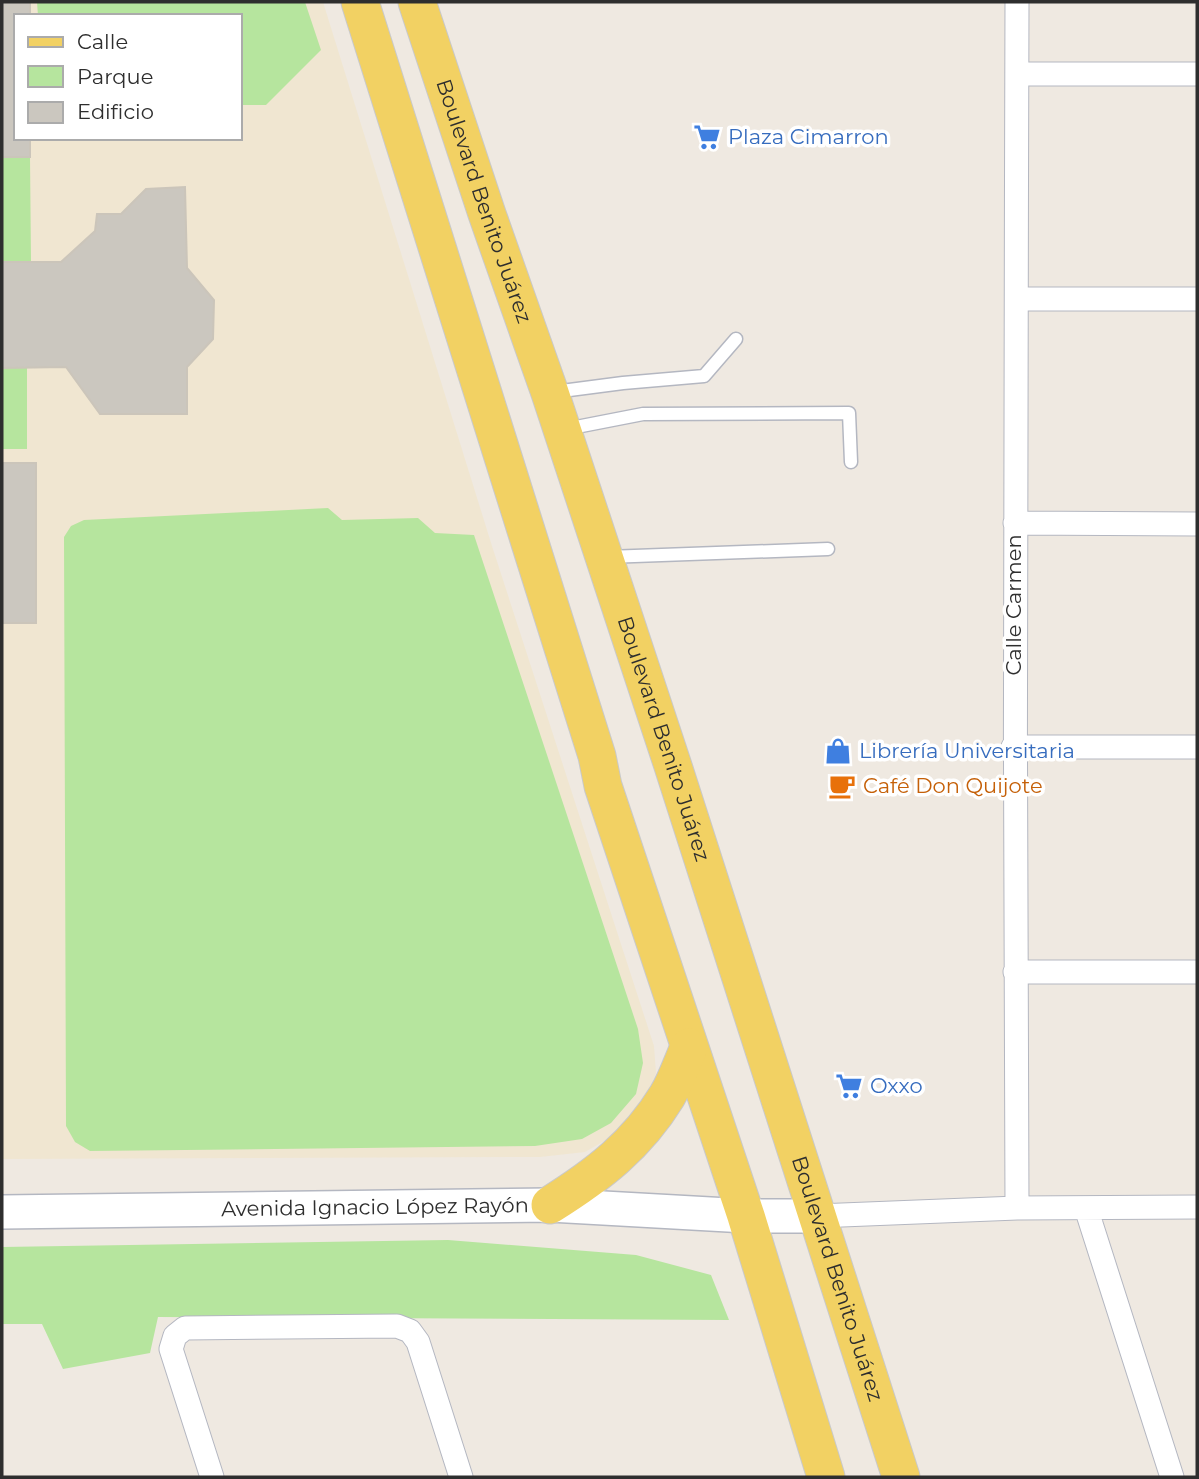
<svg xmlns="http://www.w3.org/2000/svg" width="1199" height="1479" font-family="Montserrat,sans-serif">
<style>
.education{fill:#f0e6d1;fill-rule:evenodd}
.green{fill:#b6e59e}
.building{fill:#cbc7bf;stroke:#cbc5ba;stroke-width:2}
.lines{fill:none;stroke-linecap:round;stroke-linejoin:round}
.lane-casing{stroke:#b4b7c1;stroke-width:15}
.street-casing{stroke:#b4b7c1;stroke-width:25}
.secondary-casing{stroke:#b4b7c1;stroke-width:36}
.primary-casing{stroke:#c9c9c9;stroke-width:39}
.lane{stroke:#fff;stroke-width:12}
.street{stroke:#fff;stroke-width:23}
.secondary{stroke:#fff;stroke-width:33}
.primary{stroke:#f2d163;stroke-width:37}
.labels{text-anchor:middle;stroke-width:7;stroke-linejoin:round;paint-order:stroke}
.shop-label{font-size:21px;fill:#366cbe;stroke:#fff;text-anchor:start}
.street-label{font-size:21px;fill:#2e2e2e;stroke:#fff}
.food-label{font-size:21px;fill:#c56008;stroke:#fff;text-anchor:start}
</style>
<rect width="100%" height="100%" fill="#efe9e1"/>
<!-- education -->
<path class="education" d="M2 2H323L492 546 654 1046 656 1073 644 1107 620 1132 585 1152 540 1157 2 1159ZM16 16H240V138H16Z"/>
<!-- green -->
<path class="green" d="M37 2H305L321 50 266 105H240V16H38Z
M2 157H30L31 262 2 261Z
M27 367V449H2V368Z
M328 508 342 520 418 518 435 533 474 535 638 1029 643 1063 636 1094 611 1123 582 1139 535 1146 90 1151 75 1142 66 1126 64 537 71 526 84 520Z
M448 1240 636 1255 711 1275 729 1320 158 1317 150 1353 63 1369 42 1324H2V1247Z"/>
<!-- building -->
<path class="building" d="M2 2H30V16H16V138H30V157H2Z
M185 187 187 268 214 300 213 339 187 367V414H100L66 367 2 368V262H61L95 231 97 214H121L146 189Z
M2 463H36V623H2Z"/>
<g class="lines">
<!-- lane casing -->
<g class="lane-casing">
<path id="lane" d="M554 392 623 383 704 376 736 339
M566 429 643 414 849 413 851 462
M607 557 828 549"/>
</g>
<!-- street casing -->
<g class="street-casing">
<path id="street" d="M1017 2C1016 404 1014 806 1017 1208
M1017 74H1197
M1018 299H1197
M1015 523 1197 524
M1013 747H1197
M1015 972H1197
M1086 1208 1172 1477
M817 1216 1017 1208 1197 1207
M212 1477 171 1349 175 1336 185 1328 397 1326 410 1331 418 1342 461 1477"/>
</g>
<!-- secondary casing -->
<g class="secondary-casing">
<g id="secondary">
<path id="s1" d="M2 1212 550 1205 746 1216H817"/>
</g>
</g>
<!-- primary casing -->
<g class="primary-casing">
<g id="primary">
<path d="M360 2 597 756 603 786 746 1216 826 1477"/>
<path id="s2" d="M417 2 487 214 550 393 672 763 901 1477"/>
<path d="M550 1205C598 1175 637 1145 667 1096 676 1081 682 1063 689 1047"/>
</g>
</g>
<!-- lane -->
<use href="#lane" class="lane"/>
<!-- street -->
<use href="#street" class="street"/>
<!-- secondary -->
<use href="#secondary" class="secondary"/>
<!-- primary -->
<use href="#primary" class="primary"/>
</g>
<!-- icons -->
<defs>
<g id="supermarket-bare" transform="scale(2.1)"><path d="M-6-5.5h2.5l.6 2H6L4.5 2H-2.5L-4.4-4H-6ZM-1.5 3.2a1.3 1.3 0 1 0 .1 0ZM3 3.2a1.3 1.3 0 1 0 .1 0Z" fill="#3f7fe0" stroke="#fff" stroke-width="2.5" paint-order="stroke"/></g>
<g id="shop-bare" transform="scale(2.1)"><path d="M-5-2.5h2.3a2.7 3.5 0 0 1 5.4 0H5L5.5 6h-11ZM-1.5-2.5h3a1.5 2.3 0 0 0-3 0Z" fill="#3f7fe0" stroke="#fff" stroke-width="2.5" paint-order="stroke"/></g>
<g id="cafe-bare" transform="scale(2.1)"><path d="M-5.5-4.5H6V0H3Q3 3.5 0 3.5H-2.5Q-5.5 3.5-5.5 0ZM3-3.2v2h1.7v-2ZM-6 4.5H4V6H-6Z" fill="#e8710a" stroke="#fff" stroke-width="2.5" paint-order="stroke"/></g>
</defs>
<g fill-rule="evenodd">
<use href="#supermarket-bare" x="707" y="137"/>
<use href="#shop-bare" x="838" y="751"/>
<use href="#cafe-bare" x="842" y="786"/>
<use href="#supermarket-bare" x="849" y="1086"/>
</g>
<g class="labels">
<!-- shop labels -->
<g class="shop-label">
<text x="728" y="144">Plaza Cimarron</text>
<text x="859" y="758">Librería Universitaria</text>
<text x="870" y="1093">Oxxo</text>
</g>
<!-- street labels -->
<g class="street-label">
<text dy="7" stroke="none"><textPath href="#s2" startOffset="210">Boulevard Benito Juárez</textPath></text>
<text transform="translate(1014 605) rotate(-90)" y="7">Calle Carmen</text>
<text dy="7" stroke="none"><textPath href="#s2" startOffset="777">Boulevard Benito Juárez</textPath></text>
<text dy="7" stroke="none"><textPath href="#s1" startOffset="373">Avenida Ignacio López Rayón</textPath></text>
<text dy="7" stroke="none"><textPath href="#s2" startOffset="1344">Boulevard Benito Juárez</textPath></text>
</g>
<!-- food labels -->
<g class="food-label">
<text x="863" y="793">Café Don Quijote</text>
</g>
</g>
<!-- border -->
<rect width="1199" height="1479" fill="none" stroke="#2e2e2e" stroke-width="7"/>
<!-- legend -->
<rect x="14" y="14" width="228" height="126" fill="#ffffff" stroke="#ababab" stroke-width="2"/>
<rect x="28" y="37" width="35" height="10" fill="#f2d163" stroke="#ababab" stroke-width="2"/>
<text x="77" y="49" font-size="21" fill="#2e2e2e">Calle</text>
<rect x="28" y="66" width="35" height="21" fill="#b6e59e" stroke="#ababab" stroke-width="2"/>
<text x="77" y="84" font-size="21" fill="#2e2e2e">Parque</text>
<rect x="28" y="102" width="35" height="21" fill="#cbc7bf" stroke="#ababab" stroke-width="2"/>
<text x="77" y="119" font-size="21" fill="#2e2e2e">Edificio</text>
</svg>
